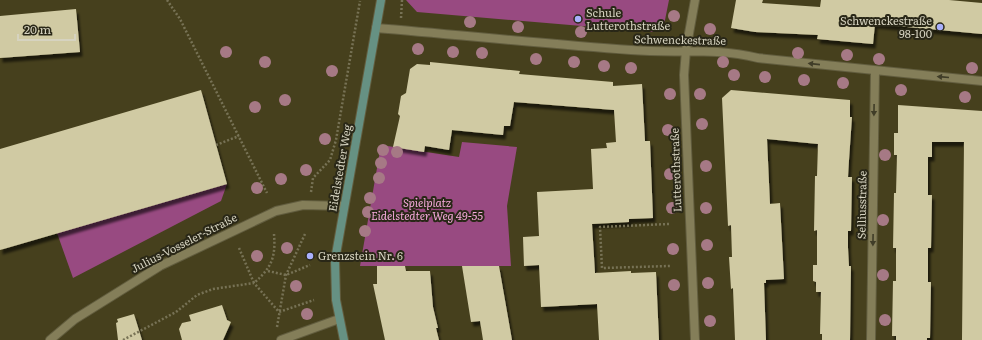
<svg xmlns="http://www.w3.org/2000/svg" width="982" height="340" font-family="Literata,serif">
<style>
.green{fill:#984a81}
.building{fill:#d0caa3;filter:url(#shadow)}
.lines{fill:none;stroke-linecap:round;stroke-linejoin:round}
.lane-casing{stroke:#625d3f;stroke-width:10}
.street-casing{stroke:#625d3f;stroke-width:10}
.secondary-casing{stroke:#625d3f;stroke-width:10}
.path{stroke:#777255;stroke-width:2.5;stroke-dasharray:2 2;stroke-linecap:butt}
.lane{stroke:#847e59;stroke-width:8}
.street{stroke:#847e59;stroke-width:8}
.secondary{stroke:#669183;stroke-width:8}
.tree{fill:#a67985}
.oneway{fill:#403d28}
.poi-dot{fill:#a9b0fc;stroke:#292717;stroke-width:1.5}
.labels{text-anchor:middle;stroke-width:4;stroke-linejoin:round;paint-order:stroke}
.poi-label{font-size:11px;fill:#d6d3c0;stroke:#292717;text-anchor:start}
.street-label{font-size:11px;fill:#d6d3c0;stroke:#292717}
.park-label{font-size:11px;font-style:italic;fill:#f4a8da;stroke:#292717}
</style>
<defs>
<filter id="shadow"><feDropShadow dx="2.5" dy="4.5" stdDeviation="1" flood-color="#0009"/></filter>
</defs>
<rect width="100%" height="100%" fill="#46401d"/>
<!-- green -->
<path class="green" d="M406 0H669L664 25 653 32 417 12Z
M462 142 517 147 507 206 511 266H360L381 145 459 157Z
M227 184 221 201 73 278 57 233Z"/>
<!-- building -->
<path class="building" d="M736 0H763L762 3 820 7 821 0H949L982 3V34L875 24 873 44 817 39 818 35 755 32 731 28Z
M76 9 80 52 0 58V16Z
M430 62 520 71 519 74 613 82V86L642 84 645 141H650L653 218 629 219V222L592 224 595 273 631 271V273L656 272 659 340H599L597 304 541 307 539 265 524 266 523 237 539 236 537 192 593 189 591 149 607 148 606 143 616 142 614 110 514 102 510 126H504L503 135 452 130 449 150 425 146 424 152 393 147 400 116 398 114 401 96 406 93 410 69 417 64 430 65Z
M201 90 227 184 0 250V149Z
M731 90 850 100V117H852L849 160 848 177H852L851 231H848V248L849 266H851L850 340H822V334H820L821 292H816V282L813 281V265H817V230L814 231 815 176H817L818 144 767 139 770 204 780 203 784 279 766 280V283H764L766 340H735L733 288 731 289 729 257H732L731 225 728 226 722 98Z
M898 105 982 111V340H962L964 142H932V157H928V195H932L931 248H928V282H931L930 338H927V340H896V336H892L893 281H896V248H893L894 193H896L897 155H894V133H898Z
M377 266H405L406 271H430L433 307 438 328H436L439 340H385L373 284H377Z
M462 266H499L512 340H483L480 321 471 322Z
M222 305 227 320 231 322 223 340H182L179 329 182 323 191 321 189 315Z
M134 314 142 340H118L116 323 118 322 117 319Z"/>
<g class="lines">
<!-- lane casing -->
<g class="lane-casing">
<path id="lane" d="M281 340 339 319"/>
</g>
<!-- street casing -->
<g class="street-casing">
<path id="street" d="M376 28C461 35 546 44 631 50 676 54 712 47 758 58L982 81
M50 340 75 319 160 266 276 211 303 205 344 206
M695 340 684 75 686 50 695 0
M871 340 875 71"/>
</g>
<!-- secondary casing -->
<g class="secondary-casing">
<path id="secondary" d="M344 340 336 300 335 260 381 0"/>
</g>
<!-- path -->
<path class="path" d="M167 0 180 19 267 193
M401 18 402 0
M216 145 239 136
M311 192 313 178 330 160 336 140 360 1
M669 224 600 227 602 268 670 266
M239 248 254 283C271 268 276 258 274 234
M268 271 286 275 310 265
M277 327 286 275 305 234
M123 340 176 312 197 295 213 289 254 283 279 312 314 300"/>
<!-- lane -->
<use href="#lane" class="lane"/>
<!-- street -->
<use href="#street" class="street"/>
<!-- secondary -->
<use href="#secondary" class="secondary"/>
</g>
<!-- trees -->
<g class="tree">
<circle cx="674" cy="16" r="6"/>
<circle cx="470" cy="22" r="6"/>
<circle cx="518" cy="27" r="6"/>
<circle cx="710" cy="29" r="6"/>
<circle cx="581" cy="32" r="6"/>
<circle cx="418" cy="49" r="6"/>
<circle cx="226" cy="52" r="6"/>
<circle cx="453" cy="52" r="6"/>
<circle cx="482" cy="53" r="6"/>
<circle cx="798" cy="53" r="6"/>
<circle cx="847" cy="55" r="6"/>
<circle cx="536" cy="59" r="6"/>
<circle cx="879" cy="59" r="6"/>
<circle cx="265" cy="62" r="6"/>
<circle cx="574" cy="62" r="6"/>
<circle cx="723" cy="62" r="6"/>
<circle cx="604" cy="66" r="6"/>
<circle cx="631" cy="68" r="6"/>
<circle cx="972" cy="68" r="6"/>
<circle cx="332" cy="71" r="6"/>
<circle cx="734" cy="75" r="6"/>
<circle cx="765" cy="77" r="6"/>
<circle cx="804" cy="80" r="6"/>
<circle cx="843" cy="83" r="6"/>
<circle cx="901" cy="90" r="6"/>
<circle cx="670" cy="94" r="6"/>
<circle cx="700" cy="94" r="6"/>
<circle cx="965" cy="97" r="6"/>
<circle cx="285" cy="100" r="6"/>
<circle cx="255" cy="107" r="6"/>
<circle cx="702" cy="124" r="6"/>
<circle cx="668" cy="130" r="6"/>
<circle cx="325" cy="139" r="6"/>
<circle cx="383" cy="150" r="6"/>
<circle cx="397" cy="152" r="6"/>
<circle cx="885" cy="155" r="6"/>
<circle cx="381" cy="163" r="6"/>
<circle cx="706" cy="166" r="6"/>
<circle cx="306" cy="170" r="6"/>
<circle cx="670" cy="174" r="6"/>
<circle cx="379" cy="178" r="6"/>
<circle cx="281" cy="179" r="6"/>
<circle cx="257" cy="188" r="6"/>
<circle cx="370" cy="198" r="6"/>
<circle cx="672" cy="208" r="6"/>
<circle cx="706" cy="208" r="6"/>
<circle cx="368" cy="212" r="6"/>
<circle cx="883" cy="220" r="6"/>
<circle cx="365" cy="231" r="6"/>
<circle cx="707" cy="245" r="6"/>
<circle cx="287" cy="248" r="6"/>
<circle cx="673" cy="249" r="6"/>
<circle cx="257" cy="256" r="6"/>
<circle cx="883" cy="275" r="6"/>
<circle cx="708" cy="283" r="6"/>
<circle cx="674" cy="285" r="6"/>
<circle cx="296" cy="286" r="6"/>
<circle cx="307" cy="314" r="6"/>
<circle cx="885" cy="320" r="6"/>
<circle cx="710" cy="321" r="6"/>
</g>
<!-- one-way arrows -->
<defs><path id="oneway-solid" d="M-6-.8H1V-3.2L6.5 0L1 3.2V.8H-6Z"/></defs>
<g class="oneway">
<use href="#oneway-solid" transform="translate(814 64) rotate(-174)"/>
<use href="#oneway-solid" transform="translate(943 77) rotate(-175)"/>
<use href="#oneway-solid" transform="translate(874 110) rotate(91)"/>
<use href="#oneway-solid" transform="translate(873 240) rotate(91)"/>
</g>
<!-- markers -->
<g class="poi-dot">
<circle cx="578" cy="19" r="4"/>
<circle cx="940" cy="27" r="4"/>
<circle cx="310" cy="256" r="4"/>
</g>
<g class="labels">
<!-- poi labels -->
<g class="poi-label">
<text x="586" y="17">Schule<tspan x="586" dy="13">Lutterothstraße</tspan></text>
<text x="932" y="25" text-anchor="end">Schwenckestraße<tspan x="932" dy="13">98-100</tspan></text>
<text x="318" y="260">Grenzstein Nr. 6</text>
</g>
<!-- street labels -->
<g class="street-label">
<text transform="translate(680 40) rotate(1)" y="4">Schwenckestraße</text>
<text transform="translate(340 168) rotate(-80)" y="4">Eidelstedter Weg</text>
<text transform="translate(676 170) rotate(-92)" y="4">Lutterothstraße</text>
<text transform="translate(862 205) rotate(-89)" y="4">Selliusstraße</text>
<text transform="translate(184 243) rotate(-27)" y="4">Julius-Vosseler-Straße</text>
</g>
<!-- park labels -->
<g class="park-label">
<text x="427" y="207">Spielplatz<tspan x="427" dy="13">Eidelstedter Weg 49-55</tspan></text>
</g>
</g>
<!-- scale -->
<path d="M18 34v6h57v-6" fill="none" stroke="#d6d3c0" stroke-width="2"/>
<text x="24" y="34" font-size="12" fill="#d6d3c0" stroke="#292717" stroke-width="3" paint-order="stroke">20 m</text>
</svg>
